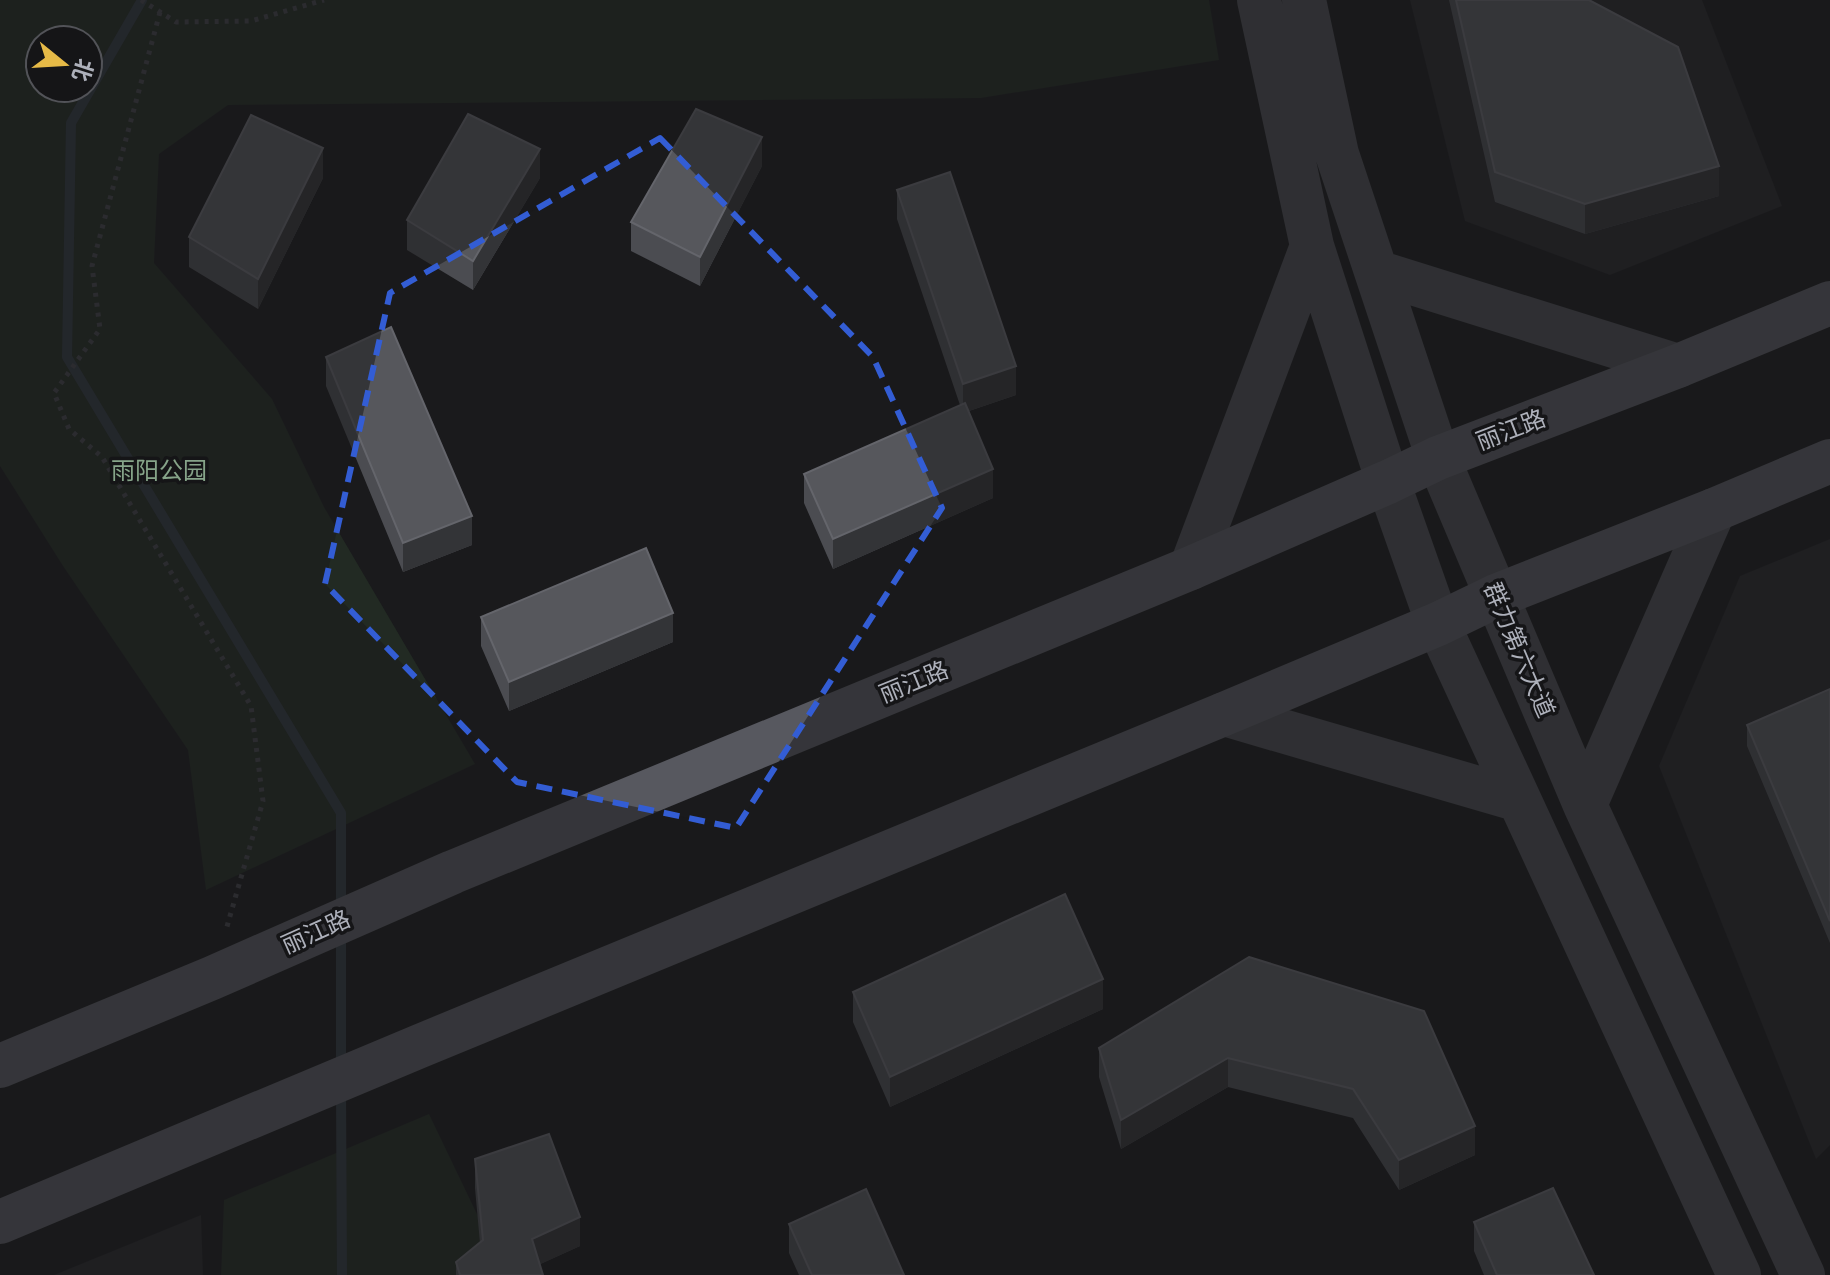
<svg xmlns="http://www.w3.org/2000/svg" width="1830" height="1275" font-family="Inter,'Noto Sans SC',sans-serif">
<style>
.built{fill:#262629}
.green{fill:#222a23;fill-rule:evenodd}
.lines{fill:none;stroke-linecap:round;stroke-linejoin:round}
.stream{stroke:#30383f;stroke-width:10}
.path{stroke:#414247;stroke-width:5;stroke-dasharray:4 6;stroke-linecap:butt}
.secondary{stroke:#494a50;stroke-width:44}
.primary{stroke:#57585f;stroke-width:44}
.wall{fill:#4b4c51}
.shaded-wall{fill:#333437}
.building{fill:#56575c;stroke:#64656b;stroke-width:2}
.marked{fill:none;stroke:#335dd4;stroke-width:6;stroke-dasharray:16 10;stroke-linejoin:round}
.labels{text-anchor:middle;stroke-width:7;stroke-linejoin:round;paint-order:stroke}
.street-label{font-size:24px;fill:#adb0ba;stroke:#151517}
.park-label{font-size:24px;fill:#86a489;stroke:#151517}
</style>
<rect width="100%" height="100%" fill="#1a1a1c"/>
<!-- built -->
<path class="built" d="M1410 0H1702L1782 206 1610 275 1465 221Z
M1830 539V1145L1816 1159 1659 766 1740 576Z
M201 1215 203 1275H54Z"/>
<!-- green -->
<path class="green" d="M0 0H1209L1219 60 981 98 228 105 159 154 154 263 272 399 324 507 475 764 206 890 188 750 63 566 0 466ZM88 40V88H40V40Z
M429 1114 488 1237 500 1275H221L224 1200Z"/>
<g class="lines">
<!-- stream -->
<path class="stream" d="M142 0 71 123 67 357 341 813V911
M341 1067V935
M341 1091 342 1275"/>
<!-- path -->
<path class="path" d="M141 0 176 22 251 21 324 0
M160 12 92 266 100 329 54 393 69 429 102 457 251 706 263 801 226 930"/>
<!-- secondary -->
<path class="secondary" d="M1259 0 1312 246 1388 482 1438 624 1739 1275
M1304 0 1337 154 1438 458 1585 805 1803 1275
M1377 272 1678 366
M1191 568 1312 246
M1224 714 1519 800
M1585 805 1714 510"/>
<!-- primary -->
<path class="primary" d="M0 1066 212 978 453 872 1191 568 1388 482 1438 458 1678 366 1830 303
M0 1222 420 1046 1224 714 1438 624 1496 596 1714 510 1830 461"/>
</g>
<!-- wall -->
<path class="wall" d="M1449 0H1589L1719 196 1585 234 1495 202Z
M762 166 700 286 631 251V222Z
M323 178 258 309 189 267V237Z
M540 178 473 290 407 250V220Z
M897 190 1016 395 969 411 993 498 833 569 804 503V474L960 405 897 219Z
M326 357 472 545 403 572 326 386Z
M481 617 673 642 509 711 481 646Z
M1830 689V943L1747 746V725Z
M1249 957 1475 1155 1399 1190 1353 1118 1228 1087 1121 1149 1099 1077V1048Z
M853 992 1103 1009 890 1107 853 1022Z
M475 1159 580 1246 540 1264 543 1275H456V1262L480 1243 475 1188Z
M1474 1222 1594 1275H1484L1474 1251Z
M789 1224 904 1275H799L789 1253Z"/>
<!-- shaded-wall -->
<path class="shaded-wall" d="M762 137V166L700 286V257Z
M323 148V178L258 309V279Z
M540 149V178L473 290V261Z
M1719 166V196L1585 234V204Z
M1016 366V395L963 413V384Z
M993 469V498L833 569V539Z
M472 516V545L403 572V543Z
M673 613V642L509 711V682Z
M1103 979V1009L890 1107V1077Z
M1228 1058V1087L1121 1149V1120Z
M1475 1126V1155L1399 1190V1160Z
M580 1217V1246L532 1268V1239Z"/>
<!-- building -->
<path class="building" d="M1456 0H1589L1678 47 1719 166 1585 204 1495 172Z
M696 109 762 137 700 257 631 222Z
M468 114 540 149 473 261 407 220Z
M251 115 323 148 258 279 189 237Z
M950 172 1016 366 963 384 897 190Z
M391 327 472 516 403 543 326 357Z
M965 403 993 469 833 539 804 474Z
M646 548 673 613 509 682 481 617Z
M1830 689V921L1747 725Z
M1065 894 1103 979 890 1077 853 992Z
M1249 957 1424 1011 1475 1126 1399 1160 1353 1089 1228 1058 1121 1120 1099 1048Z
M549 1134 580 1217 532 1239 543 1275H460L456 1262 483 1240 475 1159Z
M1553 1188 1594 1275H1497L1474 1222Z
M866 1189 904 1275H812L789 1224Z"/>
<!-- marked area -->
<path d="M0 0H1830V1275H0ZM660 138 873 357 942 508 736 828 517 782 325 584 390 293Z" fill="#1a1a1c" fill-opacity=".55" fill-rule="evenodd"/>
<path class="marked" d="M660 138 873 357 942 508 736 828 517 782 325 584 390 293Z"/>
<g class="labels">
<!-- street labels -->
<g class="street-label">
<text transform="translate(1511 430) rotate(-21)" y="8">丽江路</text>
<text transform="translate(1519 650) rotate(67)" y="8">群力第六大道</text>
<text transform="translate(914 682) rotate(-22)" y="8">丽江路</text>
<text transform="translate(316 932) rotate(-24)" y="8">丽江路</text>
</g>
<!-- park labels -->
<g class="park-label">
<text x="159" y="479">雨阳公园</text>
</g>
</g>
<!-- north arrow -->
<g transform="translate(64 64) rotate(108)"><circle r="38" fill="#151517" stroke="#525358" stroke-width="2"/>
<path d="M0-6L14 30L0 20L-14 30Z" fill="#e6ba47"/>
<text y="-12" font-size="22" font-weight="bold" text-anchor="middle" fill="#adb0ba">北</text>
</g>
</svg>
